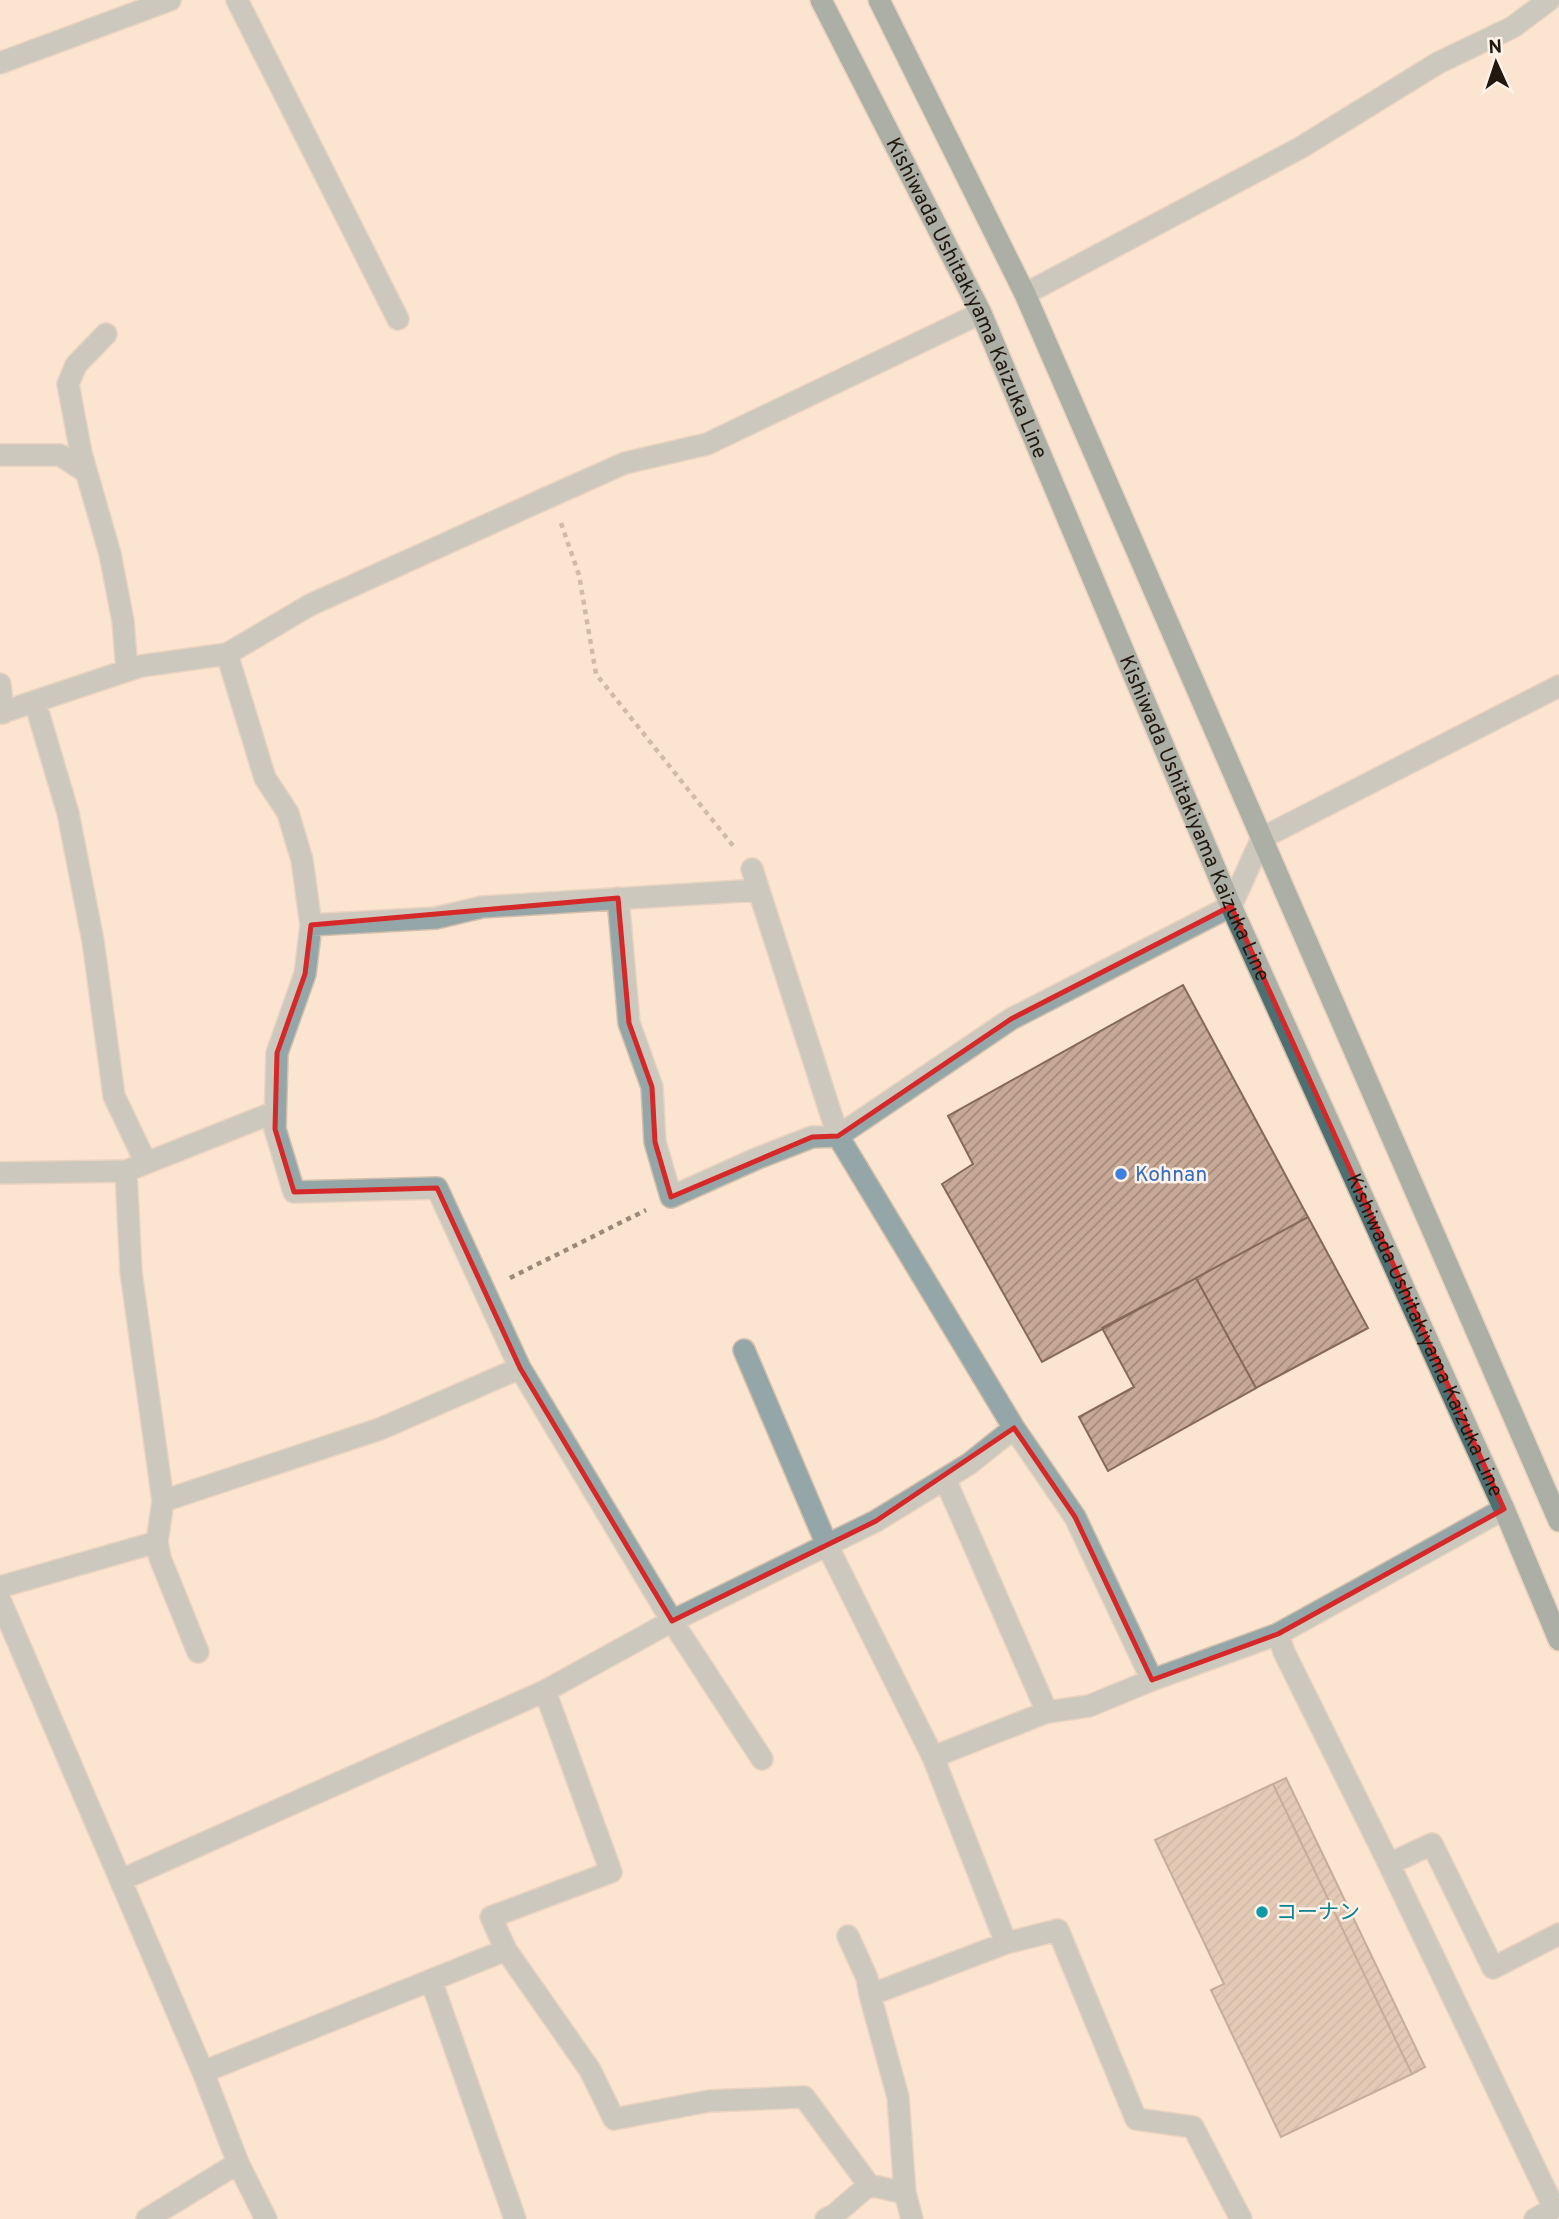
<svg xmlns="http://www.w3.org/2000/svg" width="1559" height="2219" viewBox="0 0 1559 2219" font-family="Overpass,'Noto Sans JP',sans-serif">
  <defs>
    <pattern id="building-hatch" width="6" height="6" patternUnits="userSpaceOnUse" patternTransform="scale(1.75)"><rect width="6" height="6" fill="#c8a996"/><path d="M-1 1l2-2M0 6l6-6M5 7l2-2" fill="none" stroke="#a28979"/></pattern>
  </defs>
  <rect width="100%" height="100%" fill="#fbe4d0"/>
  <!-- building -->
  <path fill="url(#building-hatch)" stroke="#866958" stroke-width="2" d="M1183,985L1308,1217L1042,1362L942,1184L973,1164L948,1116Z
    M1308,1217L1368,1328L1256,1388L1196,1278Z
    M1196,1278L1256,1388L1108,1471L1079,1417L1134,1387L1102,1328Z
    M1286,1778L1425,2067L1412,2074L1273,1784Z
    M1273,1784L1412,2074L1281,2137L1211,1990L1224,1984L1155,1840Z"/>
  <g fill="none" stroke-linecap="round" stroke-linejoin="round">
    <!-- minor casing -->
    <g stroke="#d4bfad" stroke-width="24">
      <path id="minor" d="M237,0L398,319
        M0,63L170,0
        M1025,294L1300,148L1438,63L1513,27L1549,0
        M106,334L76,365L68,384L81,453L110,554L123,621L127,671
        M0,455H60L86,472
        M227,654L265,778L288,813L302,860L311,925L305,974L277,1053L275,1129L294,1192L437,1188L520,1368L672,1621L762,1759
        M0,684L3,713
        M35,702L68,813L93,941L114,1096L146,1163
        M0,713L141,666L227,654L310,605L551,496L625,463L707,444L981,313
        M752,869L838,1136L1014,1428L1075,1517L1152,1680L1278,1634L1504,1509
        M618,898L629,1023L652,1087L655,1142L671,1197L758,1158L812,1137L838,1136L1011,1019L1231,906L1262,838L1559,686
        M311,925L436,918L482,907L759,890
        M126,1171L131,1272L163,1501
        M0,1173L126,1171L275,1112
        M744,1350L827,1545L933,1757L1047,1712L1089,1706L1152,1680
        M945,1479L1047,1712
        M0,1587L157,1542
        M0,1600L203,2072L238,2163L266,2219
        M1278,1634L1284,1652L1389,1864L1554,2208
        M198,1652L160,1558L157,1542L163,1501L380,1429L520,1368
        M933,1757L1006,1943
        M1389,1864L1432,1844L1493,1968L1559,1934
        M121,1880L545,1691L672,1621L876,1521L969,1464L1014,1428
        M848,1936L867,1978L870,1995L898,2097L905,2193
        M506,1950L491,1917L611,1872L545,1691
        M431,1980L515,2219
        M870,1995L1006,1943L1058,1930L1136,2119L1193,2127L1241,2219
        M203,2072L506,1950L590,2070L614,2119L709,2101L804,2097L869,2185L905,2193L912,2219
        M147,2219L238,2163
        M826,2219L834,2215L869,2185
        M1535,2219L1559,2205"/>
    </g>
    <!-- major casing -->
    <g stroke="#d4bfad" stroke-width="24">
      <g id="major">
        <path id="s1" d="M821,0L981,313L1231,906L1504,1509L1559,1640"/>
        <path d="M879,0L1025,294L1559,1521"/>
      </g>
    </g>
    <!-- path -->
    <path stroke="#9b897a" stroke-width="4.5" stroke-dasharray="5 5" stroke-linecap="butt" d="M561,523L579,575L596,674L734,847
      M510,1278L646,1210"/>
    <!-- minor -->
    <use href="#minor" stroke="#94a6a7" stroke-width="21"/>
    <!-- major -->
    <use href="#major" stroke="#4d6f71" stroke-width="21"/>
  </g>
  <!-- marked area -->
  <path d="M0 0H1559V2219H0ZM618,898L629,1023L652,1087L655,1142L671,1197L812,1137L838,1136L1011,1019L1231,906L1504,1509L1278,1634L1152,1680L1075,1517L1014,1428L876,1521L672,1621L520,1368L437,1188L294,1192L275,1129L277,1053L305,974L311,925Z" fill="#fbe4d0" fill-opacity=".55" fill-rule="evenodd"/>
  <path fill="none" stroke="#d62828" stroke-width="5" stroke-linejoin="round" d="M618,898L629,1023L652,1087L655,1142L671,1197L812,1137L838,1136L1011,1019L1231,906L1504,1509L1278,1634L1152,1680L1075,1517L1014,1428L876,1521L672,1621L520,1368L437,1188L294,1192L275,1129L277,1053L305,974L311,925Z"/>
  <!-- markers -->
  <circle fill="#3f7fe0" stroke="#fff3e9" stroke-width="2.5" cx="1121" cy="1174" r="7"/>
  <circle fill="#0f9aa8" stroke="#fff3e9" stroke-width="2.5" cx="1262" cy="1912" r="7"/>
  <g text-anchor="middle" stroke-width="5" stroke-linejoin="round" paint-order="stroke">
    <!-- street labels -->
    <g font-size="21" fill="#22180f" stroke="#fff3e9">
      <text dy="7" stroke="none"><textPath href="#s1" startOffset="332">Kishiwada Ushitakiyama Kaizuka Line</textPath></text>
      <text dy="7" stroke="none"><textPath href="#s1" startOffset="900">Kishiwada Ushitakiyama Kaizuka Line</textPath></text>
      <text dy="7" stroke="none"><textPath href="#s1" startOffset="1466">Kishiwada Ushitakiyama Kaizuka Line</textPath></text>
    </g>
    <!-- shop labels -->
    <g font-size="21" fill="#366cbe" stroke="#fff3e9" text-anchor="start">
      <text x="1135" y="1181">Kohnan</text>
    </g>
    <!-- culture labels -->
    <g font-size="21" fill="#0d838f" stroke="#fff3e9" text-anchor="start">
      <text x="1276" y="1919">コーナン</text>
    </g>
  </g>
  <!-- north arrow -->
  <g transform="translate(1496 63) rotate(357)" stroke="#fff3e9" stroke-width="5" paint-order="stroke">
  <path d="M0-5L12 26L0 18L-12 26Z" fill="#22180f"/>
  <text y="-10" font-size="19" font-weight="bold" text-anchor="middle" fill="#22180f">N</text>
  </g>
</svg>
